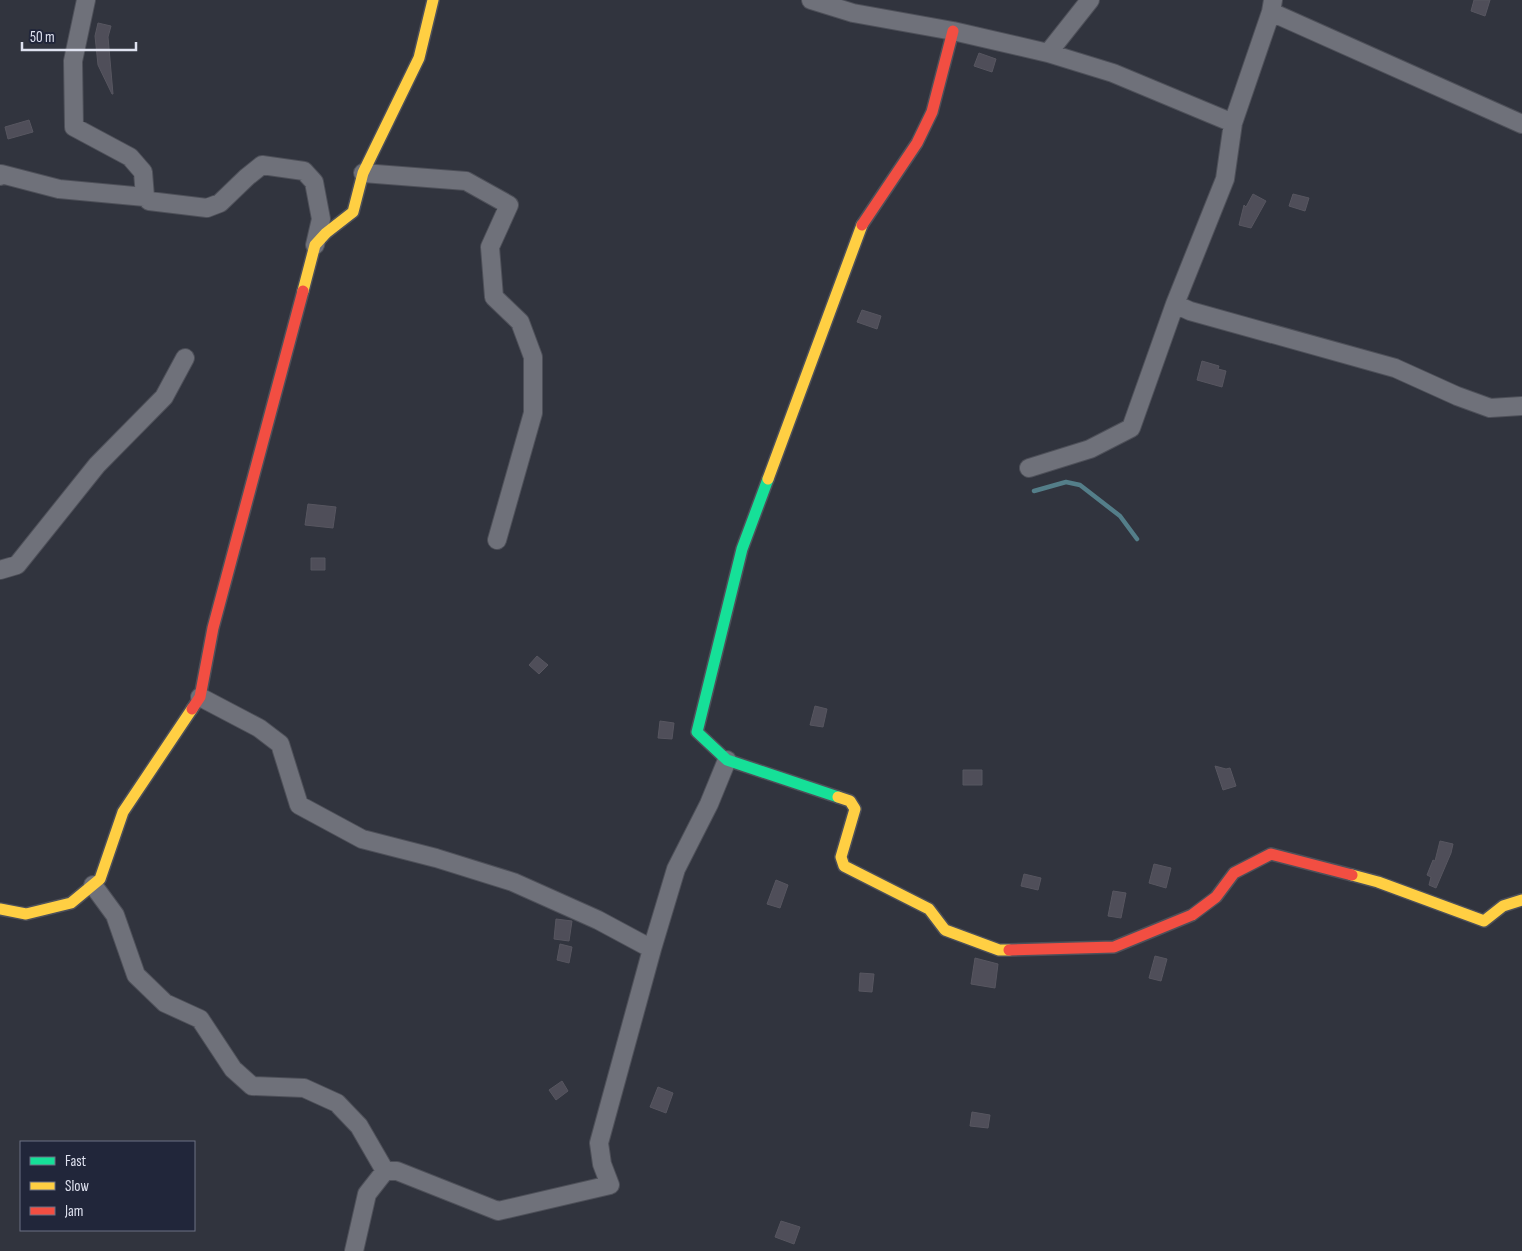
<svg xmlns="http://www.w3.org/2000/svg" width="1522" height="1251" viewBox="0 0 1522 1251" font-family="'Sofia Sans Condensed',sans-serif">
  <rect width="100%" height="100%" fill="#31343e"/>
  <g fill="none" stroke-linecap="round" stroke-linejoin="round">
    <!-- stream -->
    <path stroke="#547e89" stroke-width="4.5" d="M1034,491L1066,482L1080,485L1120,516L1137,539"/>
  </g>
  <!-- building -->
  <path fill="#4f4e59" stroke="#575660" d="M1474,0H1490L1485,16L1471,11Z
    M98,23L111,26L108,37L113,94H112L98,65L95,36Z
    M979,53L996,59L992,72L974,66Z
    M29,120L33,132L8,139L5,127Z
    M1253,194L1266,201L1251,228L1239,225L1244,205L1246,207Z
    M1293,194L1309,198L1305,211L1289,206Z
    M862,310L881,316L877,329L857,322Z
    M1202,361L1219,366L1218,369L1226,371L1222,387L1197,380Z
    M308,504L336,507L333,528L305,525Z
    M311,558H325V570H311Z
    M537,656L548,665L539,674L529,665Z
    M815,706L827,709L823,727L810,725Z
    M660,721L674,723L672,739L658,738Z
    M1215,766L1226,769L1230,768L1236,786L1223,790Z
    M963,770H982V785H963Z
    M1440,841L1453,844L1451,853L1436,888L1429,885L1431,877L1427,875L1433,860L1435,861Z
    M1154,864L1171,868L1166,888L1149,883Z
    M1024,874L1041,878L1038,890L1021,886Z
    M776,880L788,885L780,908L767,904Z
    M1113,891L1126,893L1121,918L1108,916Z
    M556,919L572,921L569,941L554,939Z
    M560,944L572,947L569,963L557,960Z
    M1155,956L1167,959L1161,981L1149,978Z
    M975,958L998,964L995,988L971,984Z
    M860,973L874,974L872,992L859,991Z
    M562,1081L568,1091L556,1100L549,1090Z
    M658,1087L673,1093L666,1113L650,1107Z
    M972,1112L990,1115L988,1128L970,1126Z
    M781,1221L800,1227L794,1244L775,1237Z"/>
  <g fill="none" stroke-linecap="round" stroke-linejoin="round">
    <!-- street casing -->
    <g stroke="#4e5059" stroke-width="20">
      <path id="street" d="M86,0L73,61L74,127L130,157L143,172L145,197L149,201L207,208L220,203L247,177L262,165L304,171L314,182L321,219L315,245
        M811,0L853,13L953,31L1048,53L1113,73L1233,123
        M1271,12L1522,124
        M1048,53L1090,0
        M363,173L466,181L509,205L490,247L494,297L520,322L533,357V413L497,540
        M0,176L1,174L59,189L145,197
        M1175,304L1190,311L1395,368L1457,396L1490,408L1522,406
        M1029,468L1090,449L1131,428L1175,304L1225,179L1233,123L1271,12L1273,0
        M0,570L17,565L97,465L164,397L185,358
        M200,697L259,728L280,744L299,805L362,839L436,858L513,882L598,920L652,949
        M93,885L115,915L136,975L165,1003L200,1019L233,1069L252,1086L304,1088L337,1103L359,1126L385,1171
        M354,1251L367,1194L385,1171H397L498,1211L610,1185L602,1164L599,1143L652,949L676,869L709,804L727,760"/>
    </g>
    <!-- fast casing -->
    <g stroke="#4e5059" stroke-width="14">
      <path id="fast" d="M768,479L742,549L697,732L727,760L838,797"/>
    </g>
    <!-- slow casing -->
    <g stroke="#4e5059" stroke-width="14">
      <path id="slow" d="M303,291L315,245L326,233L353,212L363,173L419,58L433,0
        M768,479L862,225
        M838,797L850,801L855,809L841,857L844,866L929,909L945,930L999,950H1009
        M1352,875L1378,882L1484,921L1503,906L1522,900
        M0,909L26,914L71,903L100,879L123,812L192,709"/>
    </g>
    <!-- jam casing -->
    <g stroke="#4e5059" stroke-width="14">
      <path id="jam" d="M862,225L917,143L932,112L953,31
        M192,709L200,697L213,628L303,291
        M1009,950L1114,947L1192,915L1216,897L1234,873L1271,854L1352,875"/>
    </g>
    <!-- street -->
    <use href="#street" stroke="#6f717a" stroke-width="18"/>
    <!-- fast -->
    <use href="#fast" stroke="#16e098" stroke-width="11"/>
    <!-- slow -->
    <use href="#slow" stroke="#ffcf43" stroke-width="11"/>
    <!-- jam -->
    <use href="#jam" stroke="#f24e42" stroke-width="11"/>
  </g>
  <!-- legend -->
  <rect x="20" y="1141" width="175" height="90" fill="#21263a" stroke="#6d7183"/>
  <rect x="30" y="1157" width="25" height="8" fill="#16e098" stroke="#6d7183"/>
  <text x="65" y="1166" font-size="15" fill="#dfe2f0">Fast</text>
  <rect x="30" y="1182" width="25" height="8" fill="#ffcf43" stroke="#6d7183"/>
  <text x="65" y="1191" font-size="15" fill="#dfe2f0">Slow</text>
  <rect x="30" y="1207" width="25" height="8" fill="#f24e42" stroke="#6d7183"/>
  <text x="65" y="1216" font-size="15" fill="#dfe2f0">Jam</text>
  <!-- scale -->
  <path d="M22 42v8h114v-8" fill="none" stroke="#dfe2f0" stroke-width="2.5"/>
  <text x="30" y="42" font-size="15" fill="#dfe2f0" stroke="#21263a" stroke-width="4" paint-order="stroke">50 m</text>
</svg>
